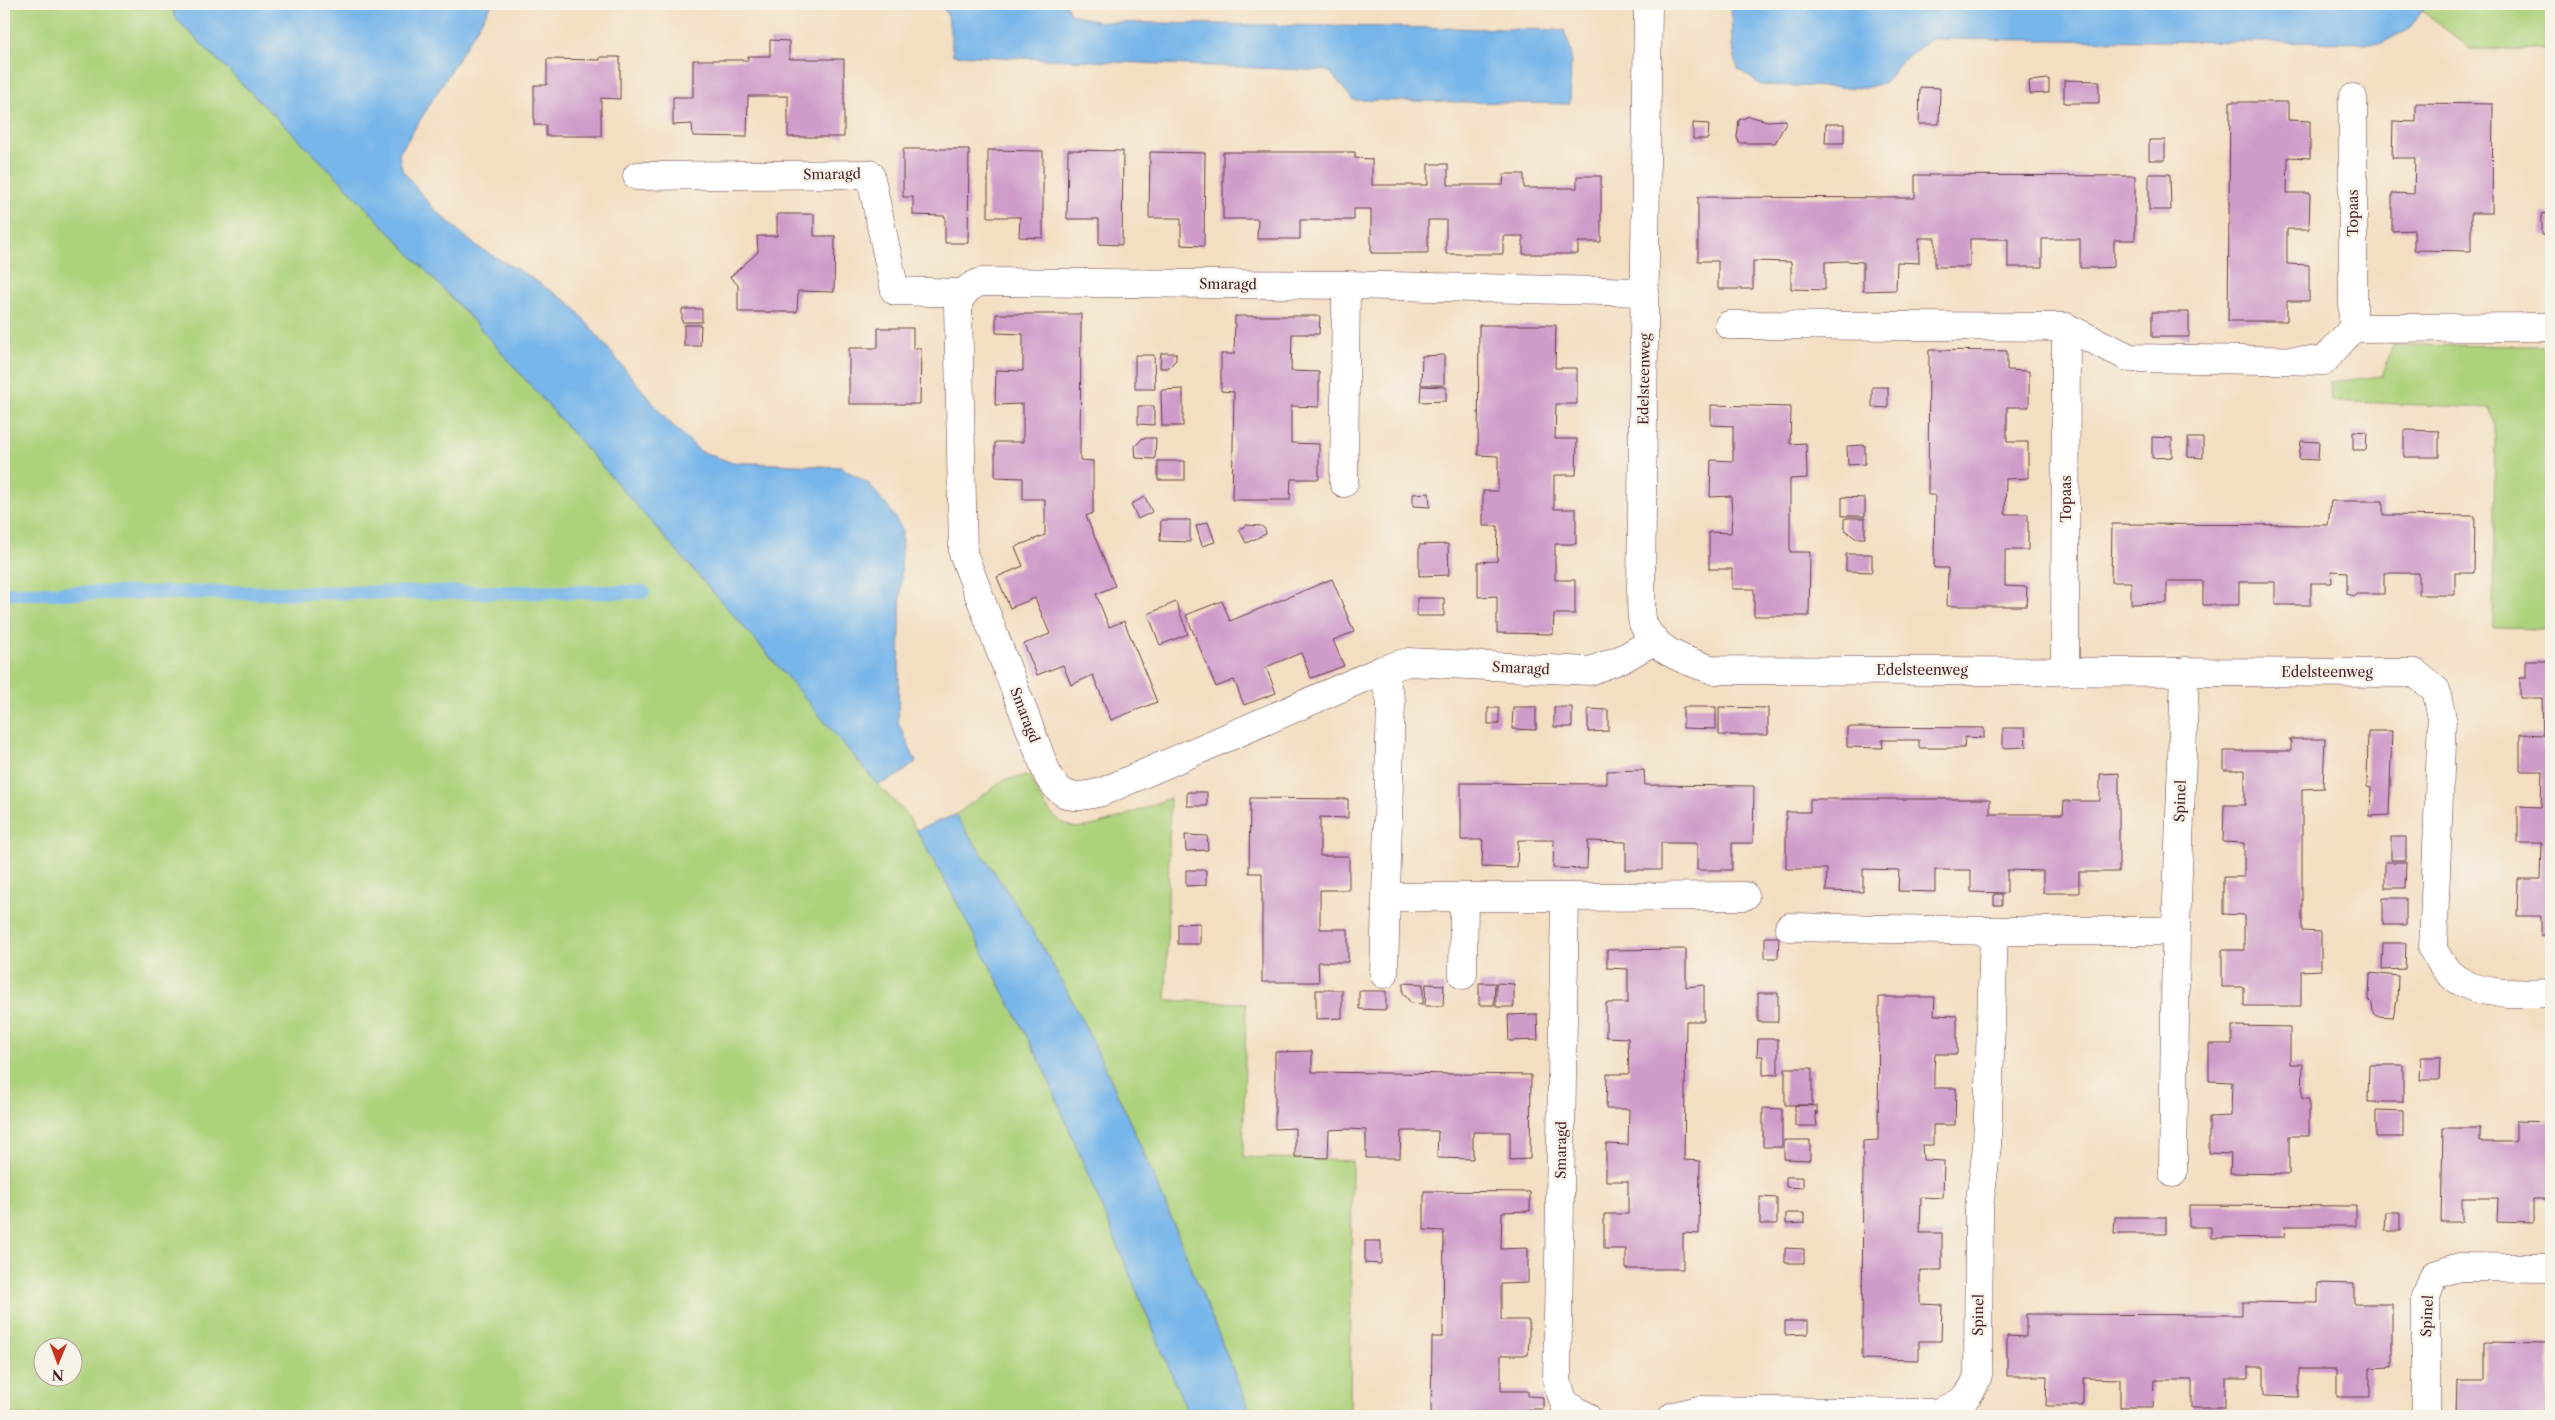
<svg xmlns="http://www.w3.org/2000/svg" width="2555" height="1420" viewBox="0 0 2555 1420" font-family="'Libre Caslon Text',serif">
  <rect width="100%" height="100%" fill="#f7f3e8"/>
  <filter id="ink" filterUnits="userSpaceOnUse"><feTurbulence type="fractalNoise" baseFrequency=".02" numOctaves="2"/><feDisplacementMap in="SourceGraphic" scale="10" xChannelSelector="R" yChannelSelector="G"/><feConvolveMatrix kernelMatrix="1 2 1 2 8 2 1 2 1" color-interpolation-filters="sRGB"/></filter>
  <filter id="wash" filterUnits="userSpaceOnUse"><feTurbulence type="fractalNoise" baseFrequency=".0096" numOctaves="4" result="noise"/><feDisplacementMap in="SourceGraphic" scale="20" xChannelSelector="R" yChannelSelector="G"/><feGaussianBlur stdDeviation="1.12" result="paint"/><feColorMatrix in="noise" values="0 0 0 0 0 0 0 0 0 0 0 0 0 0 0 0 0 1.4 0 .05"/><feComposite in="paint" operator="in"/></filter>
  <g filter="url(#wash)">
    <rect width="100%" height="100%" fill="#f3dec1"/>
    <!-- green -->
    <path fill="#add27b" stroke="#7c7853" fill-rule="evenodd" d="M4,4H174V17L341,181L479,327L764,650L878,785L908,816L947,884L1044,1069L1189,1416H4ZM42,1348H72V1378H42Z
      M2427,4H2551V49H2471L2422,11Z
      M2393,345L2551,346V629L2493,628L2495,423L2489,408L2331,401L2330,382L2382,376Z
      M1030,775C1037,795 1051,822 1073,827C1092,832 1150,805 1170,798L1166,1000L1246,1003L1243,1157L1352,1161L1350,1416H1252C1191,1270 1136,1120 1061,980C1030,922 992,869 955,815L1004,780Z"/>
    <!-- water -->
    <path fill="#77b6ea" stroke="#606a8a" d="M174,4H492L399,154L402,170L433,208L476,246L527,275L572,305L667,420L700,451L730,462L841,467L869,484L891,511L902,530L898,722L916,762L899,775L878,785L764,650L479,327L341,181L174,17Z
      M940,4H1066L1070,13L1099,22L1564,30L1571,51L1570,104L1353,100L1329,71L953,55L948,16Z
      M1731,4H2427L2410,28L2382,43L1931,39L1902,61L1886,82L1865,88L1761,85L1738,69L1732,46Z
      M955,815C992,869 1030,922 1061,980C1136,1120 1191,1270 1252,1416H1189L1044,1069L947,884L916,830Z"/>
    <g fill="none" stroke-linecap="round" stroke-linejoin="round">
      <!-- stream -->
      <path stroke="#77b6ea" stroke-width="14" d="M4,593L643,592"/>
    </g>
    <g id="blocks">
      <!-- building -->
      <path fill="#cf9cca" d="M770,40L789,41V59H844V137H788V96H748L747,137L693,136L692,124L673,125V97H693V60H748V56H770Z
        M600,57H620V99L601,98V136H546V125H534V85H547V59L600,60Z
        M2049,79V93L2030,94L2029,81Z
        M2064,80L2099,81V103H2064Z
        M1920,87L1940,88L1939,124H1919Z
        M2230,102H2288V120L2310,121V158L2288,157L2287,193H2310L2309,229H2287V264L2309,265V301H2287V321H2228Z
        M2416,103L2493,104L2492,213H2471V251L2414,250V230L2392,231V193L2414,194L2415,158H2392L2393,121L2416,122Z
        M1749,116L1767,121L1786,120V123L1775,143H1739L1737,137L1739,120Z
        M1693,123L1709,124L1708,139H1693Z
        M1826,124H1844V143H1825Z
        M2149,140H2165V160H2149Z
        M903,149H969L968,243H945V216L913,215V197H903Z
        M988,150L1043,151V238L1019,237L1020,217H988Z
        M1068,150L1123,151L1122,245L1099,244V219H1067Z
        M1150,152L1205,153L1204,246L1181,245V218H1149Z
        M1223,152H1355V158L1372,159V185H1428V164H1448V185H1503L1504,174H1524V188H1577V176H1601V242H1578V254H1523V236H1503V254H1446V220H1428V253H1371V209H1354V220H1300V239H1257L1258,219H1223Z
        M2149,174H2170L2171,210H2149Z
        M1915,175L2135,176V240H2114V267L2098,268H2080V239H2042V267H2008V239H1970V267H1935V238H1919V263L1897,262L1896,290L1863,291V262L1845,261L1825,262V290L1791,289V262L1753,261V289H1718V261H1698V197L1915,198Z
        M2550,213L2551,235H2542V214Z
        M777,214H814V236H835L834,292L798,291L797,312H738V285L730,277L758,252L757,236H777Z
        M682,309H702V322H682Z
        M2152,312H2189V337H2152Z
        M996,314H1081L1080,460L1093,461V513L1086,516L1115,586L1096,594L1109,627L1124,621L1157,702L1111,720L1093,675L1071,685L1063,665L1037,675L1024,644L1050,634L1035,598L1010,608L997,577L1023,566L1015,547L1045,535V499H1023V478L995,477V442H1023V404L995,405L996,370L1023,371V334L996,333Z
        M1235,316H1320L1319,334H1292L1291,371L1319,372V407L1291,406V443L1319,444V479H1291L1290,500H1232L1234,392L1221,391V354H1234Z
        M684,325H701L700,346H684Z
        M1479,325H1556L1555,368H1577V404H1556L1555,439H1577L1576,475H1554V509H1576V544H1555V580H1575V614H1554L1553,634L1497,633V596L1478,597V562L1497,561L1498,526H1483V491H1498V456L1478,455Z
        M878,328H913V348H921L920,404H849V348H878Z
        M1929,350L2007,351V370L2029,371V407H2007V442H2028V478L2006,479L2005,514H2028V550H2005V586L2027,587L2026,606H1947L1948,568H1934L1935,495H1928Z
        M1161,353H1176V360L1168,368H1160Z
        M1135,355H1154L1155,389H1135Z
        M1444,355V385H1421L1422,356Z
        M1421,386L1446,387V401L1420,402Z
        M1872,387H1888V408L1872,407Z
        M1183,389V426H1162L1161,390Z
        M1711,405L1791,407L1790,444L1806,443L1807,478L1790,479V552H1810L1809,616H1754V589H1732V569H1709V532L1731,533L1732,515L1731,496L1710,497L1711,460L1733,461V426L1711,425Z
        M1138,406H1154V425L1138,424Z
        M2404,430L2439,431V457H2404Z
        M2353,431L2367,432L2366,450H2353Z
        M2152,437L2172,438V457L2152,458Z
        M1143,438H1156L1155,459L1136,458L1135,446Z
        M2188,438H2203V458L2188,457Z
        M2301,441L2319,442L2318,460L2299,459Z
        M1865,445V464L1848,465L1847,446Z
        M1158,461H1185V480H1158Z
        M1429,493L1430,507L1413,506V494Z
        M1145,497L1152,512L1138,519L1131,504Z
        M1842,497L1865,498V516H1842Z
        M2331,501H2383V515L2475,516L2474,573H2455V595H2419V573H2384V594H2357L2354,596L2347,594V572L2331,571L2332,583H2311V605H2275V582H2239V605H2203V581H2167V603L2131,604V582H2111L2112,524L2328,525Z
        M1847,518H1865V538H1855L1844,529V519Z
        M1161,520H1190V542L1160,541Z
        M1208,522L1215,542L1202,546L1196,526Z
        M1247,525L1261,526L1265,529L1266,534L1246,543L1239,529Z
        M1448,544L1449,575L1419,576V545Z
        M1846,554H1872V572L1846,571Z
        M1332,579L1354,632L1333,640L1344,666L1311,678L1301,653L1266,667L1276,693L1244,705L1234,680L1216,687L1186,615L1222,601L1230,621Z
        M1417,598H1444V616H1417Z
        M1176,602L1188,634L1160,645L1148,614Z
        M2526,661H2551V935H2541V916H2517L2518,879H2541L2542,843H2518V806L2541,807L2542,771H2520V734L2543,735L2542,698H2520V678H2526Z
        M1513,707H1536V730L1512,729Z
        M1554,707H1572V727H1554Z
        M1683,707H1716V729L1683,728Z
        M1719,707L1768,708V735H1719Z
        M1488,708H1499V724H1488Z
        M1588,709L1608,710V731L1588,732Z
        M1847,727L1984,728V738L1965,737L1964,748H1919V740H1882L1883,748L1847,747Z
        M2003,728H2025L2026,747L2003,748Z
        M2368,731H2392L2389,815L2370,816L2371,788L2367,787Z
        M2289,739H2325L2323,786L2325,788L2302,789V931L2321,932V970L2301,971V1006H2244V987H2222V950H2244V915L2223,914V877H2244V843L2223,842L2224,805H2245V770H2224V751H2291V741Z
        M1644,770L1645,785L1754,786L1753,843H1732V870H1697V843H1661V870H1626V842L1588,841L1587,869L1553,868L1554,840H1518L1517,868L1482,867L1483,840H1461V783L1607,784V771Z
        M2119,773V872H2079V893H2043V871L2007,870V893L1971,892V870H1935V892L1898,891L1899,870L1863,869V892L1826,891L1827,869H1786V812H1810V799H1990V814H2063L2064,801H2100V774Z
        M1187,792H1207V806H1187Z
        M1250,798L1348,799V818L1320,817V856H1349V890H1320V929H1348V962H1318L1319,982H1262V873H1249Z
        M1185,835L1207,836L1208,850L1186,851Z
        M2391,837H2406V860H2391Z
        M2385,862H2406L2405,888H2385Z
        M1186,870H1206V885L1186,886Z
        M1994,894H2002V905H1994Z
        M2383,898H2406V925H2383Z
        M1200,923V944H1178V924Z
        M1765,937H1779L1778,958H1765Z
        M2383,943H2406L2405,969L2382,970Z
        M1686,949V987L1704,985V1021H1686L1684,1160L1700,1161L1699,1234L1683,1233V1269H1626V1249H1604V1214H1628V1181H1606V1144L1628,1145L1629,1109H1606L1607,1074H1629L1628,1038L1606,1037V1003H1628V969L1607,968V950Z
        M2370,973L2398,976L2397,1001L2393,1017L2376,1016L2373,1013L2372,1003L2369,1000Z
        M1403,983L1423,984V1004L1411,1003L1403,993Z
        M1479,983H1495L1494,1005H1479Z
        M1496,983L1514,984V1007H1496Z
        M1426,984L1444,985L1443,1006H1425Z
        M1316,990H1342V1018L1316,1019Z
        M1359,991H1386V1010L1359,1009Z
        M1758,993H1778V1022H1758Z
        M1879,997H1935L1934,1015L1957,1016V1054H1935L1934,1070V1088H1956L1955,1125H1933V1145H1922L1923,1160L1944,1161L1943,1198L1921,1197L1920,1233H1942V1270H1920V1304L1942,1305L1941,1341H1919V1360L1862,1359L1863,1141L1878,1140Z
        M1537,1014L1538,1040L1509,1041L1508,1015Z
        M2232,1026L2290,1027V1064H2303L2302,1099H2309V1136H2289V1174L2230,1173L2231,1154L2209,1153V1117L2231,1116L2232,1082L2209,1081V1044H2232Z
        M1758,1039H1778V1074L1763,1075V1056H1757Z
        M1312,1051V1072L1531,1075L1530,1159L1510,1160V1132H1473V1159L1437,1158L1438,1131H1401L1400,1158H1366V1130L1348,1129L1329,1130L1328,1158L1295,1157V1128L1275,1129V1052Z
        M2421,1057H2440L2439,1080H2420Z
        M2369,1065H2403V1102H2368Z
        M1785,1068H1812V1105H1795L1817,1106V1115L1815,1111L1817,1126H1795V1105H1785Z
        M1763,1108L1782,1109V1147H1763Z
        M2376,1110L2403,1111V1137H2376Z
        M2516,1121L2551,1122V1199H2533V1223L2497,1222L2498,1198H2462V1222H2441L2443,1128H2480V1142H2516Z
        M1784,1140H1810V1160L1784,1159Z
        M1786,1177H1803V1188L1786,1187Z
        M1424,1191L1530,1192V1211L1502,1212L1501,1249L1528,1248V1283L1501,1284V1320H1529V1338L1528,1355H1501V1391H1528V1396L1543,1397V1409H1528V1416H1431L1432,1337H1443L1444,1231L1424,1230Z
        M1760,1197L1777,1198V1224H1760Z
        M2189,1205L2356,1206V1226H2285L2284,1237L2211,1238V1227H2189Z
        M2386,1212H2400V1231H2385Z
        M1786,1213H1804V1223L1786,1224Z
        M2115,1217H2166V1234H2114Z
        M1365,1241H1381V1264L1365,1263Z
        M1785,1248L1804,1249V1263H1785Z
        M2318,1283L2354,1284V1304H2392V1367L2370,1368V1397H2337V1369H2299V1397L2264,1396V1367H2248V1378H2225V1408H2192V1380H2154L2153,1407H2120V1379L2083,1378V1406H2046L2047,1376H2007V1336L2026,1337V1314L2242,1315V1302L2318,1303Z
        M1785,1321H1808V1334L1785,1335Z
        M2485,1342L2549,1343L2548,1416L2456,1415L2457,1381H2485Z"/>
    </g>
  </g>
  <g filter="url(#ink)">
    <use href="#blocks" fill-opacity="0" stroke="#633c42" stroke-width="1"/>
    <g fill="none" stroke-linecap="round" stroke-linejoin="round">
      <!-- minor casing -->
      <g stroke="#633c42" stroke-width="29">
        <path id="minor" d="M1648,4L1641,591C1642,601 1640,614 1643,623C1654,652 1687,661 1713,670L2415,673L2436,690L2442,718L2433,950C2438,957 2443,967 2449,973C2474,997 2519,994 2551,993
          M2353,98V328
          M637,176L870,174L895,291L962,293
          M1645,292L1346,285L981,282C969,286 963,292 958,304L963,553L1048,776C1064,801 1075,798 1102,792L1382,670L1408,662L1590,671L1624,658L1655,640
          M1729,325L2066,327
          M1344,483L1346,285
          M1382,670L1391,701L1386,897H1565L1557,1381L1564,1403L1586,1416
          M2065,671L2066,327L2130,358L2324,361L2353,328L2551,327
          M1565,897L1745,896
          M1789,927L1994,931
          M1384,974L1386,897
          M1463,975L1464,897
          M2173,1173L2176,931L2185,671
          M1673,1416L1698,1410L1936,1413C1959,1405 1971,1398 1978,1375L1979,1208L1987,1146L1994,931H2176
          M2426,1416V1297L2434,1275L2459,1267L2551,1268"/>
      </g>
      <!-- minor -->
      <use href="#minor" stroke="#fff" stroke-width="28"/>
    </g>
  </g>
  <g text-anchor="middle" stroke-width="5" stroke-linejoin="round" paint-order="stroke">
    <!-- street labels -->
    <g font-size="14" fill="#4a1f2b" stroke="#f7f3e8">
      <text transform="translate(832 174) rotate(-1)" y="5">Smaragd</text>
      <text transform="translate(2353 213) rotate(-90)" y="5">Topaas</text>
      <text transform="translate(1228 284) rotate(1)" y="5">Smaragd</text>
      <text transform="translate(1644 379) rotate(-89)" y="5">Edelsteenweg</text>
      <text transform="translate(2066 499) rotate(-90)" y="5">Topaas</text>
      <text transform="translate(1521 668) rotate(3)" y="5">Smaragd</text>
      <text x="1922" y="675">Edelsteenweg</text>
      <text x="2327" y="677">Edelsteenweg</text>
      <text transform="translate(1025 715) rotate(69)" y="5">Smaragd</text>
      <text transform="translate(2180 801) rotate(-88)" y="5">Spinel</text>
      <text transform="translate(1561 1150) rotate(-89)" y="5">Smaragd</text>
      <text transform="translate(1978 1315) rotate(-89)" y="5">Spinel</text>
      <text transform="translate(2427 1316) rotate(-87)" y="5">Spinel</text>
    </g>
  </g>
  <!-- margin -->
  <rect width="2555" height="1420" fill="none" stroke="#f7f3e8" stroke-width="20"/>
  <!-- north arrow -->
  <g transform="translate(58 1362) rotate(181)"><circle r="24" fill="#f7f3e8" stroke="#b29e9c"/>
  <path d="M0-4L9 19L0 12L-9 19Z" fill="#c8321e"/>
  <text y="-8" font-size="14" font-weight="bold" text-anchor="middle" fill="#4a1f2b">N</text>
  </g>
</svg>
